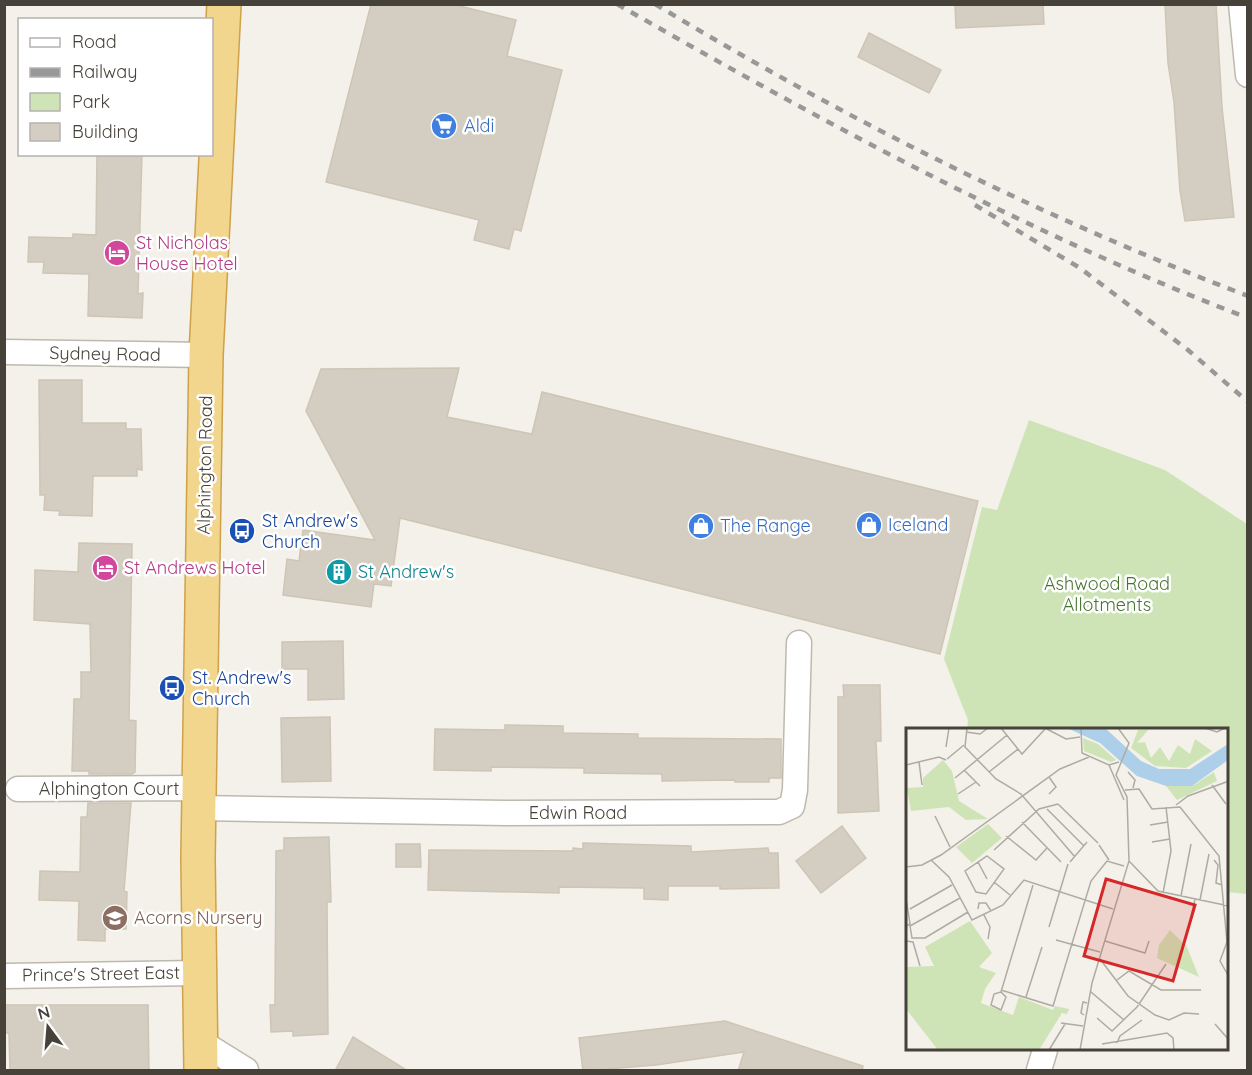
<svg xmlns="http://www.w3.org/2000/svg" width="1252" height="1075" viewBox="0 0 1252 1075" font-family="Quicksand,sans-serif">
  <rect width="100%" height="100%" fill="#f3f1ea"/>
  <!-- green -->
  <path fill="#cee4b7" d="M1029,420L1165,470L1247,524V894L1227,892L1226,730H967L968,720L944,659L982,507L997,510Z"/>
  <!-- building -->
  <path fill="#d4cdc1" stroke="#cec5b5" stroke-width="1.5" d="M371,4H452L516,20L507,56L562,70L521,231L514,229L509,249L474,240L479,220L326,182Z
    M955,4H1043L1044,24L956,28Z
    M1165,4H1216L1222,107L1234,217L1185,221L1180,191L1174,102L1168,63Z
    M869,33L941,70L929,93L858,57Z
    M97,154H142L138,294L143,293L142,318L88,316L89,274L43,273L44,262H28L29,237L73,238V234L96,235Z
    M459,368L447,417L532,434L542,392L978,501L940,654L400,518L391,586L374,584L371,607L283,595L287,559L299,561L303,530L375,540L306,411L321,369Z
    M39,380H82V423H126V429H141L142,470L137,469V476H93L92,516L59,515L60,511L44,510L45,495H40Z
    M79,543L132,544L129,720L136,721L135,772L132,774H89V771H72L74,699H81V672H91L90,624L34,620L35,570L78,572Z
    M343,641L344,699L308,700V669H282V642Z
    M843,685H880L881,741H876L879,811L838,813V697H844Z
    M330,717L331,781L282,782L281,718Z
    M505,725L563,726V733L638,734V738L781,739V778H769V782H735L734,780L662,781V774L584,773V768L491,767V771L434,770L435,729L505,730Z
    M88,803H131L124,891L127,892L126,929H105V941L78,940L79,901L39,900L40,871L80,872L81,817H87Z
    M842,826L866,858L821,893L796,861Z
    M329,837L331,902H327L328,1034L293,1036V1031L271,1032L270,1005H275L276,851L284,850V838Z
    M583,843L691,846V852L768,848L769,853H778L779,888L720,889V886H668V900L644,899V888L559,887V893L428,890L429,850L573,851V848L583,849Z
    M396,844H420L421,867H396Z
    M4,1005H148L149,1071H10L9,1033H4Z
    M725,1021L863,1066L862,1071H738L744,1052L656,1065L583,1071L579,1038Z
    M353,1037L408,1071H335Z"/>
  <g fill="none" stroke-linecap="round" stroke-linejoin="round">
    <!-- minor casing -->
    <g stroke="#beb9ae" stroke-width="27">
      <path id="minor" d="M1241,4L1248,75
        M4,352L206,355
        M18,789L200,788
        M199,808L506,813L779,812L792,806L795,790L799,643
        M4,976L198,973
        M201,1042L246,1070
        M1039,1070L1045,1050"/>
    </g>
    <!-- trunk casing -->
    <g stroke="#cfa249" stroke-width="36">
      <path id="trunk" d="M201,1070L198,859L206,355L224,4"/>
    </g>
    <!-- minor -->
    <use href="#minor" stroke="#fff" stroke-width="24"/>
    <!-- trunk -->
    <use href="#trunk" stroke="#f2d68e" stroke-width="33"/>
    <!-- rail -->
    <path stroke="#989898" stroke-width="4.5" stroke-dasharray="8 8" stroke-linecap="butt" d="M617,4C821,121 1028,234 1248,318
      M655,4C845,119 1041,217 1248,296
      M975,205L1080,268L1188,350L1248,402"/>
  </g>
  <!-- icons -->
  <defs>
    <g id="supermarket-disc" transform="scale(1.35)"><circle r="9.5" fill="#3f7fe0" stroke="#fff"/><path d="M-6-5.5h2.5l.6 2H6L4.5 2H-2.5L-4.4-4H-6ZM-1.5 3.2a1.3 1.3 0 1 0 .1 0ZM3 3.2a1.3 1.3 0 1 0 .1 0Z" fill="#fff"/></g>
    <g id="hotel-disc" transform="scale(1.35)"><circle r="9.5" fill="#d1479c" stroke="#fff"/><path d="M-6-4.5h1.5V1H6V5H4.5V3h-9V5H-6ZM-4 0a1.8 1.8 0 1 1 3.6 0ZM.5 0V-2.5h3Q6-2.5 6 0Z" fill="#fff"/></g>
    <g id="shop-disc" transform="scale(1.35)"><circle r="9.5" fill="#3f7fe0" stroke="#fff"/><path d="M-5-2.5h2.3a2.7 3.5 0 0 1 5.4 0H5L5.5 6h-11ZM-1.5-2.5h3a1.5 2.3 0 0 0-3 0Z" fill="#fff"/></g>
    <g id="bus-disc" transform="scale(1.35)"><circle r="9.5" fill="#1a4fb4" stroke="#fff"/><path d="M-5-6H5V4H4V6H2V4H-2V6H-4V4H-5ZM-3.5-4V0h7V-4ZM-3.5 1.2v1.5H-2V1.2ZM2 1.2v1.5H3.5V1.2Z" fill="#fff"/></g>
    <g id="building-disc" transform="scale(1.35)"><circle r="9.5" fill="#0f9aa8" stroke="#fff"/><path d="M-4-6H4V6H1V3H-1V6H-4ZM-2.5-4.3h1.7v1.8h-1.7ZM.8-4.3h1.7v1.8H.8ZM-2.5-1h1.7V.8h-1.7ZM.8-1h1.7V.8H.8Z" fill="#fff"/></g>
    <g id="school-disc" transform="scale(1.35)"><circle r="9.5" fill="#8d6e63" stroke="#fff"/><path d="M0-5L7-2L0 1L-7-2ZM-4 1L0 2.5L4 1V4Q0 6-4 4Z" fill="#fff"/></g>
  </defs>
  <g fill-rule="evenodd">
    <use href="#supermarket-disc" x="444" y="126"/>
    <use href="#hotel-disc" x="117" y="253"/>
    <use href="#shop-disc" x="869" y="525"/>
    <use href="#shop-disc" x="701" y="526"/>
    <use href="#bus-disc" x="242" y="531"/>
    <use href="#hotel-disc" x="105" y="568"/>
    <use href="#building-disc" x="339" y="572"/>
    <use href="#bus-disc" x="172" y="688"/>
    <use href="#school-disc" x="115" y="918"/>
  </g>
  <g text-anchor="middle" stroke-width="5" stroke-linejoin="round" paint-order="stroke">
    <!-- shop labels -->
    <g font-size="18" fill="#366cbe" stroke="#fff" text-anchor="start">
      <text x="464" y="132">Aldi</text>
      <text x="888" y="531">Iceland</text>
      <text x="720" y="532">The Range</text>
    </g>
    <!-- hotel labels -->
    <g font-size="18" fill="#b23c85" stroke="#fff" text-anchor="start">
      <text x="136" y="249">St Nicholas<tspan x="136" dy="21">House Hotel</tspan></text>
      <text x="124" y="574">St Andrews Hotel</text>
    </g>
    <!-- street labels -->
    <g font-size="18" fill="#474239" stroke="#fff">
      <text transform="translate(105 354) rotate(1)" y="6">Sydney Road</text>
      <text transform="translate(205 465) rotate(-89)" y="6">Alphington Road</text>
      <text x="109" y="795">Alphington Court</text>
      <text x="578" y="819">Edwin Road</text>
      <text transform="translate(101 974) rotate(-1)" y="6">Prince's Street East</text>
    </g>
    <!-- transit labels -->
    <g font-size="18" fill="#164399" stroke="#fff" text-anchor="start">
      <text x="262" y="527">St Andrew's<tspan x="262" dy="21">Church</tspan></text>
      <text x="192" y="684">St. Andrew's<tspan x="192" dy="21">Church</tspan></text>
    </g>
    <!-- culture labels -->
    <g font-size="18" fill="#0d838f" stroke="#fff" text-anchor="start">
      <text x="358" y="578">St Andrew's</text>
    </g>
    <!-- park labels -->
    <g font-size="18" fill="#487431" stroke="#fff">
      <text x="1107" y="590">Ashwood Road<tspan x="1107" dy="21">Allotments</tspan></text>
    </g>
    <!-- education labels -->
    <g font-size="18" fill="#785e54" stroke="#fff" text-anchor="start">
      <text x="134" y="924">Acorns Nursery</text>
    </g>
  </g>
  <!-- overview -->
  <g transform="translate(906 728)">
    <rect width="322" height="322" fill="#f3f1ea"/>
    <path d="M232,2H242L231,15L239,14L245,30L254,19L263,33L272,17L284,26L289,11L306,23L280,40L249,38L225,20ZM177,10L192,16L210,32L205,34L178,23ZM37,32L46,43L53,73L82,91L60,92L43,79L5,83L1,60L17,59V50ZM308,44L311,53L271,72L260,58L288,57ZM82,96L96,110L66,135L50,119ZM64,193L86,225L73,239L90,245L79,261L75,275L107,287L113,269L147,282L149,278L163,281L161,286L156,285L133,322H32L0,281V239L28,238L19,219ZM264,202L281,219L293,249L251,230L253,217Z" fill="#cee4b7"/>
    <path d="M161,0H199L235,33L253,41H284L322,16V32L286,58H260L231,48L194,15Z" fill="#adcfea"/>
    <path fill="none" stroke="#aeaba3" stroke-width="1.5" d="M61,0L59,19L90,51L115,66L169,129M95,0L116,26L139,1M139,0L160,11L174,9M175,0L176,25L203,37L213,34M299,0L311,4L319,0M60,4L74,6L82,0M40,19L43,0M41,31L58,17M13,34L16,57M0,37L33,29L40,32M203,37L218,72M58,42L74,58M83,44L112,21M222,44L229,52L227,60M49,50L101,7M306,57L320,76M219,62L233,61L246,81L274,79L313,128L321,214L314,233L323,249M52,66L70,54M143,66L150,59L143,49M152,76L192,115M270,77L282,68L323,53M141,81L178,118M29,88L44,119M116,94L155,134M244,97L262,94M100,108L130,132L141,120M246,114L264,111M193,117L203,132M88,122L133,81L152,76M81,128L98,141L80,166L70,164L59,143ZM25,132L43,149L66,192L97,177L118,152L207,181M308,132L312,137L310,155L316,157M223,133L252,163L323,178M72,134L81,151M164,134L181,114M0,139L16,137L35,127L154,41L183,29M88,154L104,167M257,165L265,123L260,79M275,168L285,116M0,170L4,196L0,198M54,170L4,198L6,210H19L62,184M294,172L303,126M4,181L46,157M72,181L73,175H80L85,183M78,187L84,199L82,211M284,195L289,171M143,199L162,136M150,212L194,224M0,213L7,214L14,238M199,213L239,225L243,213M194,231L222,268L249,287L263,292L278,285L293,286M211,252L223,243L255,262H295M95,262L147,278L185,153L201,133L218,138M95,264L100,269L95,282L85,277L88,266L95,264L127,157M185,264L218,292M120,269L136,219M178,287L175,285L177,274L181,275M191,290L206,303L231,279L260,236M155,295L177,298M309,296L323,312M211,315L214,308L236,292M196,316L261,305L267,310L268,322M143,322L159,296M174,322L186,255L223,133L221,69L210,47L223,15L212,0"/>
    <path fill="#d62828" fill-opacity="0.15" stroke="#d62828" stroke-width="3" d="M200,151L289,177L267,253L178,228Z"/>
    <rect width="322" height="322" fill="none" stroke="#474239" stroke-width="3"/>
  </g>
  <!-- border -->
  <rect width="1252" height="1075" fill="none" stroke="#474239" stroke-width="12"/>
  <!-- legend -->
  <rect x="18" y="18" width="195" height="138" fill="#ffffff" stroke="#b5b3b0" stroke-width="1.5"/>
  <rect x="30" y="38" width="30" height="9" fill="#ffffff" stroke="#b5b3b0" stroke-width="1.5"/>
  <text x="72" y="48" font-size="18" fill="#474239">Road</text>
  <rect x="30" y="68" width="30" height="9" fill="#989898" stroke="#b5b3b0" stroke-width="1.5"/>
  <text x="72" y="78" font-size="18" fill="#474239">Railway</text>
  <rect x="30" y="93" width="30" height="18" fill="#cee4b7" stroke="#b5b3b0" stroke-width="1.5"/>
  <text x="72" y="108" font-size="18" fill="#474239">Park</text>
  <rect x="30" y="123" width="30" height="18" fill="#d4cdc1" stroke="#b5b3b0" stroke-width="1.5"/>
  <text x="72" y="138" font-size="18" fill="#474239">Building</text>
  <!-- north arrow -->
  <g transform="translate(48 1027) rotate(344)" stroke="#ffffff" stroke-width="4.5" paint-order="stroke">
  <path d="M0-4.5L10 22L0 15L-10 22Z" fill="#474239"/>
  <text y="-9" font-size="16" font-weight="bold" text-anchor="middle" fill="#474239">N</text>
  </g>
</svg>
